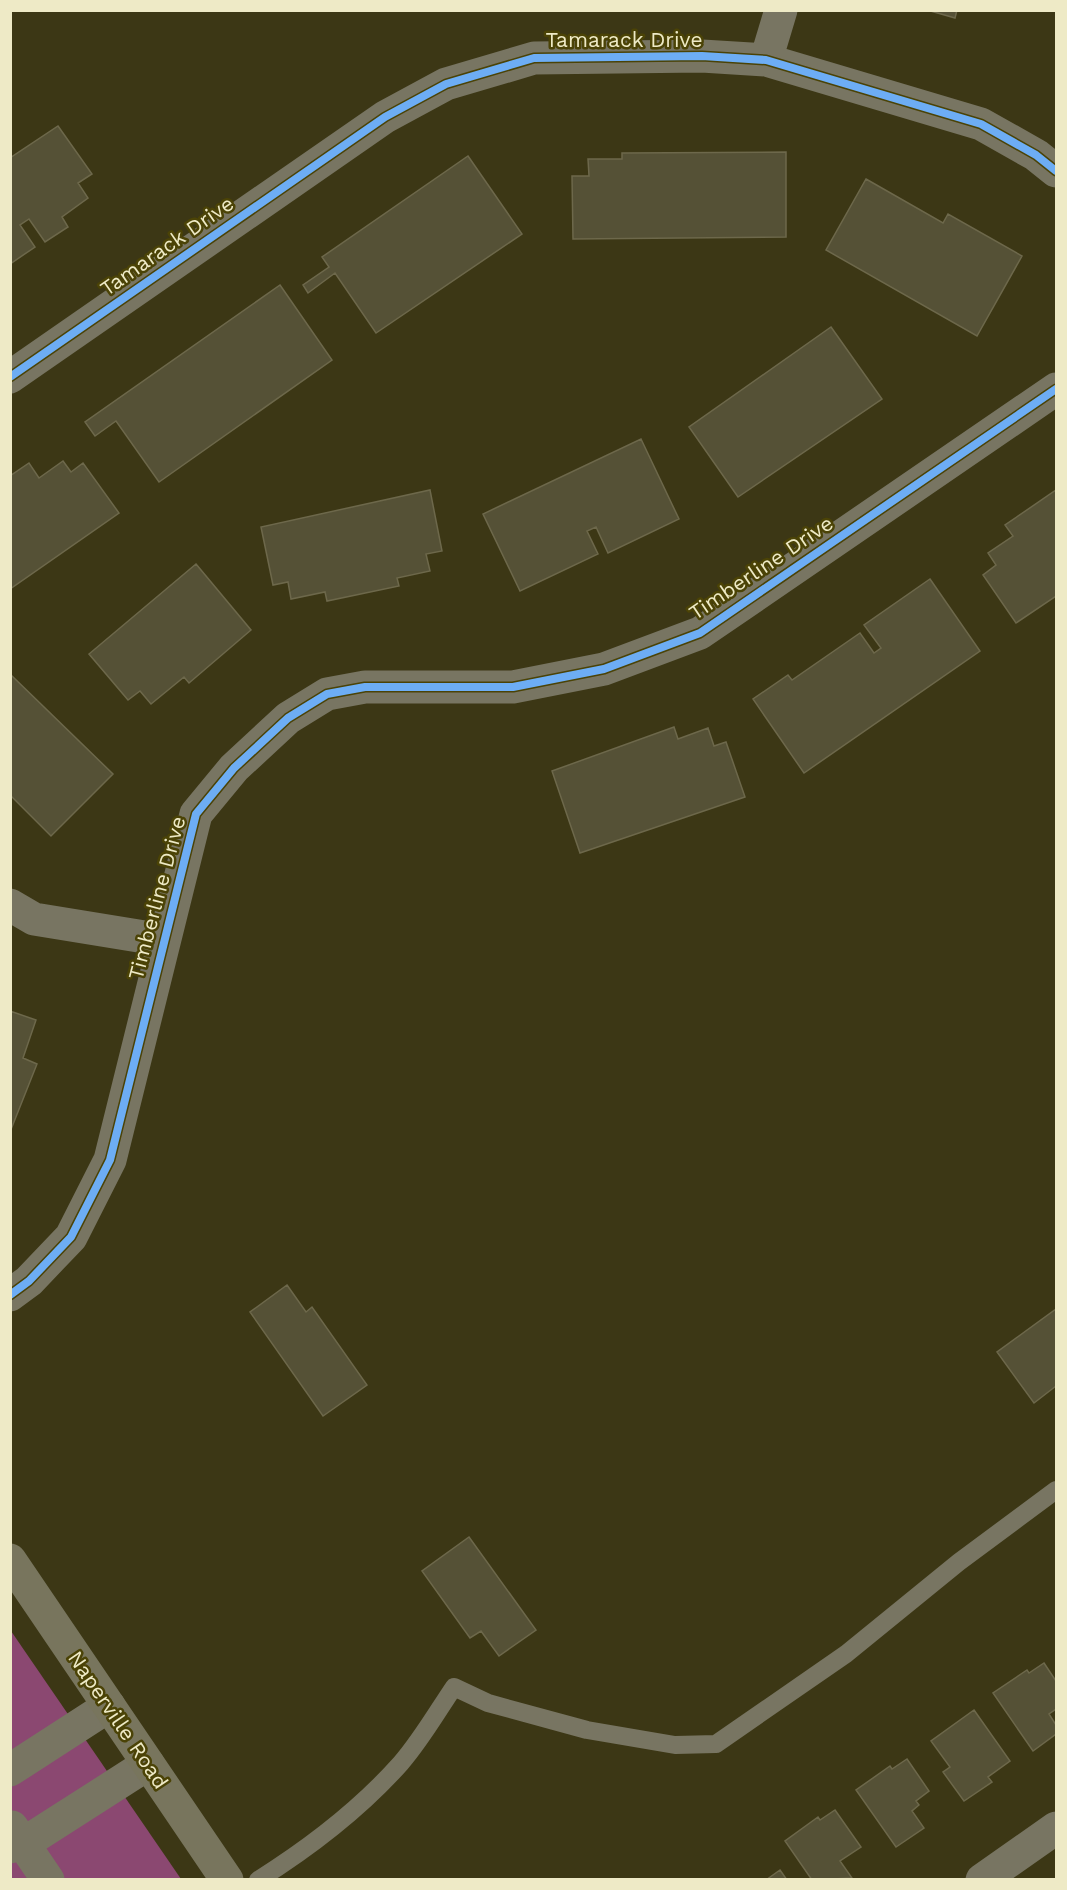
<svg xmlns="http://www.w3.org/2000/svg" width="1067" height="1890" viewBox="0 0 1067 1890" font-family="'Work Sans',sans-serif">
  <rect width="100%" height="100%" fill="#3c3715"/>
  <!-- grass -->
  <path fill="#8b4871" d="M11,1631L181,1879H11Z"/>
  <!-- building -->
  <path fill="#555136" stroke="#6d684b" stroke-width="1.5" d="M927,10H957L955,18Z
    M58,126L92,174L78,183L88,198L62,217L68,227L45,242L29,219L20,225L35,247L10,264V158Z
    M786,152V237L573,239L572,176H589L588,159H622V153Z
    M468,156L522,234L376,333L335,273L308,293L303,285L329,267L322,257Z
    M866,179L943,223L948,214L1022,256L977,336L826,250Z
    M280,285L332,360L159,482L116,421L95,436L85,422Z
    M831,327L882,399L738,497L689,427Z
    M641,439L679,519L608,553L596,527L587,531L598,554L520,591L483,514Z
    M63,461L71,472L83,463L119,513L10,589V476L29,463L39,478Z
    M430,490L442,551L426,554L430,571L397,578L399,586L327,601L325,592L291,599L288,582L273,585L261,527Z
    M1056,490V596L1016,623L983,575L996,565L988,553L1013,536L1005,525Z
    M196,564L251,630L189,683L184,677L151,704L140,691L128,700L89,654Z
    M930,579L980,651L804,773L753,699L788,675L792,680L860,633L874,653L881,648L864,625Z
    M10,674L113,774L51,836L10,795Z
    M674,727L678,739L708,728L714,746L726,742L745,797L580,853L552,771Z
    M10,1011L36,1020L23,1058L37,1064L10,1132Z
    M287,1285L306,1312L312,1307L367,1385L323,1416L250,1312Z
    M1056,1309V1386L1034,1403L997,1352Z
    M469,1537L536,1630L499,1656L481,1631L470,1638L422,1571Z
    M1044,1663L1056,1681V1709L1049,1714L1056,1725V1734L1033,1751L993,1693L1027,1670L1029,1673Z
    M974,1710L1010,1761L988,1777L992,1782L964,1801L943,1772L950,1767L931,1741Z
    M907,1759L929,1791L916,1801L919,1805L912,1811L924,1828L896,1847L856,1790L890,1766L892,1769Z
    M835,1810L861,1847L840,1861L852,1878L812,1880L785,1841L818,1817L820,1820Z
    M780,1870L787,1880H766Z"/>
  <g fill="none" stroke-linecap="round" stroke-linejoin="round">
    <!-- lane -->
    <path stroke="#787562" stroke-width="18" d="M258,1880C309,1848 361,1808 401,1763C421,1740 437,1712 454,1687L488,1703L587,1730L675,1745L716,1744L846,1654L959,1562L1056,1490"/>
    <!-- street -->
    <path stroke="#787562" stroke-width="33" d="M766,60L781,10
      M10,377L385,117L446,84L534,58L702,56L766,60L981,124L1036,155L1056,171
      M10,905L34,919L163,940
      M10,1295L29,1281L71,1237L110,1160L196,814L234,768L288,718L327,694L365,687H513L604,669L700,633L1056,389
      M10,1770L109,1706
      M12,1827L48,1880
      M10,1847L23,1844L148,1764
      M982,1880L1056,1828"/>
    <!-- secondary -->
    <path stroke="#78755d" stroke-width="33" d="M10,1560L227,1880"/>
    <!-- cycleway casing -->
    <g stroke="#4b4306" stroke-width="11">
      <path id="cycleway" d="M10,377L385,117L446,84L534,58L702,56L766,60L981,124L1036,155L1056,171
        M10,1295L29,1281L71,1237L110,1160L196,814L234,768L288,718L327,694L365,687H513L604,669L700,633L1056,389"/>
    </g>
    <!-- cycleway -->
    <use href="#cycleway" stroke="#6dadf4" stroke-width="8"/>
  </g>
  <g text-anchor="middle" stroke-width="5" stroke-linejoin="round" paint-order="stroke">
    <!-- street labels -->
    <g font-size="21" fill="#eeeac6" stroke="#4b4306">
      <text x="624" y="47">Tamarack Drive</text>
      <text transform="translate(167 246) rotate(-35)" y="7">Tamarack Drive</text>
      <text transform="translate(761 568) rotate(-34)" y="7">Timberline Drive</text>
      <text transform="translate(157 898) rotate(-75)" y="7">Timberline Drive</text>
      <text transform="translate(118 1720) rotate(56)" y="7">Naperville Road</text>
    </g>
  </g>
  <!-- border -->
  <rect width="1067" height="1890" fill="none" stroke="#eeeac6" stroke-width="24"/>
</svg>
